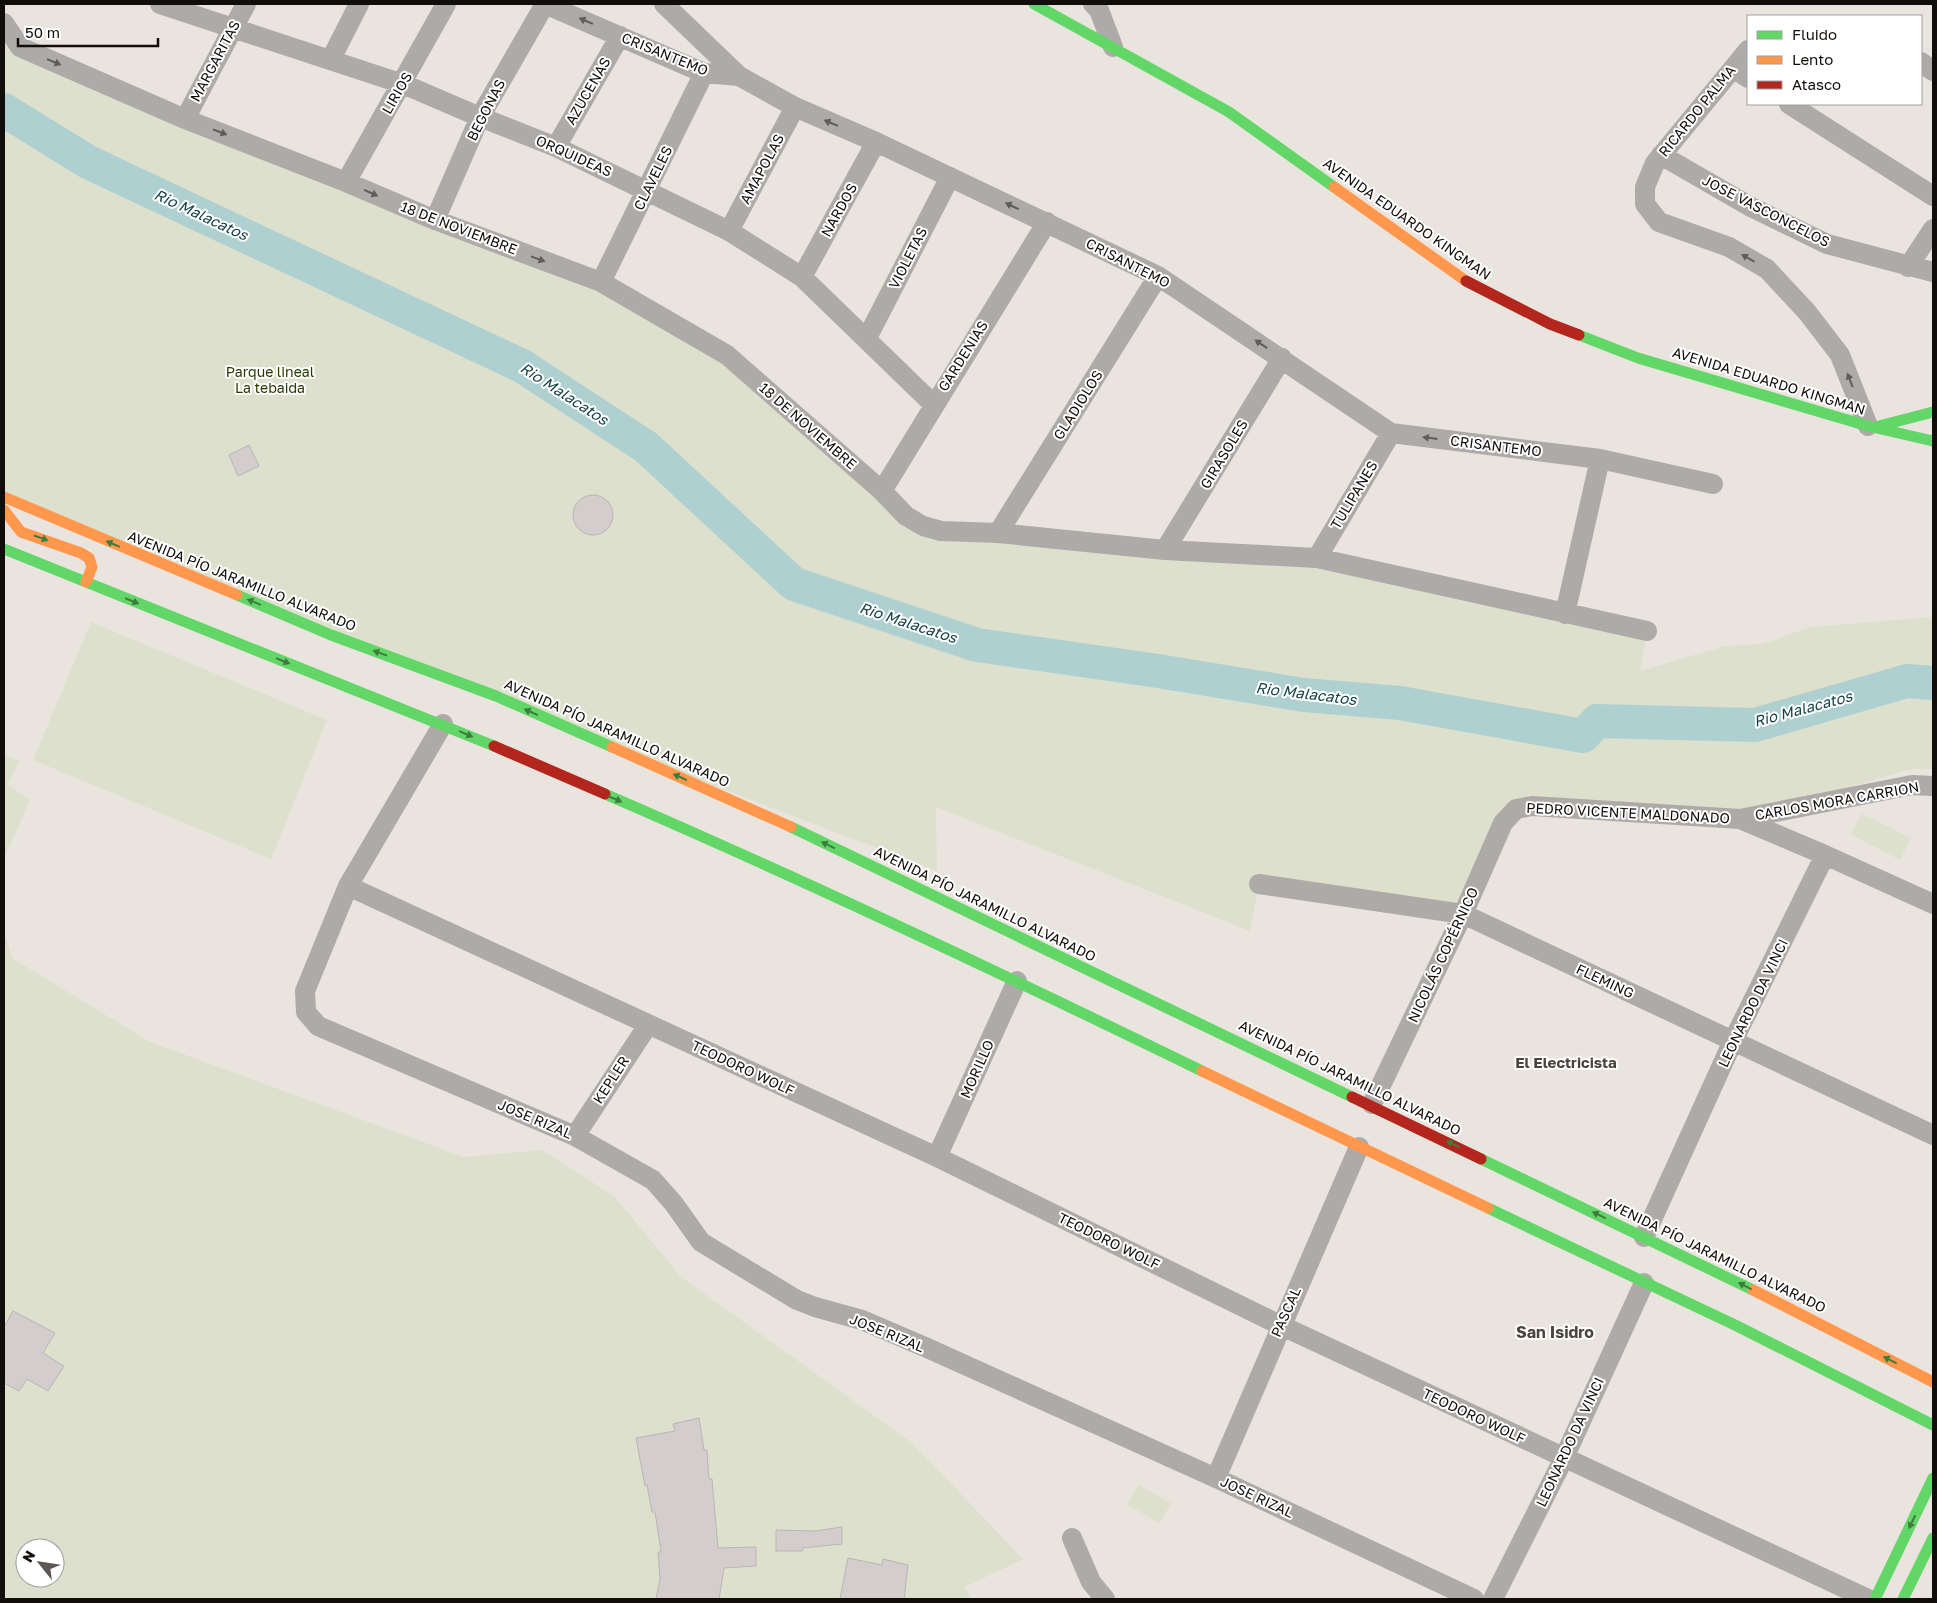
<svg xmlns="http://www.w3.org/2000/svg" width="1937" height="1603" viewBox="0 0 1937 1603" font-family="'Golos Text',sans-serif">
  <rect width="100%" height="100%" fill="#eae4df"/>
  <!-- green -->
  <path fill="#dde0cd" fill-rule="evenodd" d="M4,23L21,47L601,282L727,355L923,526L1317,558L1647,631L1640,671L1725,646L1762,644L1810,627L1933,617V769H1911L1740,819L1516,809L1463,914L1259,884L1250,931L936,807L937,871L607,745L4,497Z
    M91,622L327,720L271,859L33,760Z
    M4,754L19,761L8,785L30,800L4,859Z
    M1862,814L1911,838L1900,860L1850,834Z
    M4,930L12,958L150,1042L464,1157L542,1150L614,1196L681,1277L911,1442L1023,1559L965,1587L971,1599H4ZM25,1548H55V1578H25Z
    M1138,1485L1171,1503L1160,1523L1127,1505Z"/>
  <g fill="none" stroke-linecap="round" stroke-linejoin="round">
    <!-- river -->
    <path stroke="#afd0d1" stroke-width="34" d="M4,110L88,162L522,366L646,447L794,584L977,645L1158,671L1304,695L1400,703L1583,736L1597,721L1755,725L1907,681L1933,683"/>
  </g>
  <!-- building -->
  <path fill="#d3cecd" stroke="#bab5b4" d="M249,445L259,466L238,476L229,455Z
    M573 515a20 20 0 1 1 40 0a20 20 0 1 1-40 0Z
    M13,1311L55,1333L43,1353L64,1366L48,1391L27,1379L19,1391L4,1383V1327Z
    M699,1418L704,1450H707L709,1479H712L718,1548L756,1547V1566L724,1568L719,1599H656L660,1579L658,1552H661L655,1512H652L647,1485L645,1486L636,1438L675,1431L673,1424Z
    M842,1527V1544L803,1548L802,1551H776V1530L815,1531Z
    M848,1558L882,1565L883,1559L908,1565L904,1599H840Z"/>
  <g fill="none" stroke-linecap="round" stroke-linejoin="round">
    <!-- street -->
    <path stroke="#aeaaa8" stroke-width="20" d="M160,4L403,84L480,117L556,147L729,231L802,277L933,404
      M545,4L704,73L739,76L795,107L876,142L1158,276L1391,433L1600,459L1713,484
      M664,4L739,76
      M1093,4L1099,10L1113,47
      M4,23L20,47L185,119L346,182L435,220L601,282L727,355L882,491L906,516L923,526L941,531L998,533L1165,550L1317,558L1647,631
      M1748,50L1655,163L1645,187V204L1659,222L1729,247L1767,269L1807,312L1840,355L1868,426
      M331,59L359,4
      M1921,62L1933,71
      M1733,68L1748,78
      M1789,104L1933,196
      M185,119L246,4
      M556,147L620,36
      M1661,155L1751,207L1827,244L1933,272
      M346,182L446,4
      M435,220L480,117L545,4
      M729,231L795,107
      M1908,267L1933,229
      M802,277L876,142
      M601,282L704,73
      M867,338L950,177
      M882,491L1047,222
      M998,533L1158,276
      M1165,550L1282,358
      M1317,558L1391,433
      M1565,614L1600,459
      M443,724L348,886L305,991L306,1012L318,1026L575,1136L653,1180L674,1204L701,1242L797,1300L815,1307L862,1320L925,1347L1216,1478L1474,1599
      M1825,855L1933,904
      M1259,884L1463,914L1933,1135
      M348,886L937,1157L1280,1325L1868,1599
      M1372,1104L1463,914L1503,823L1516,809L1532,806L1740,819L1912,785L1933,786
      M575,1136L648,1025
      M937,1157L1017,981
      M1644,1237L1733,1041L1825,855L1740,819
      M1216,1478L1359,1147
      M1072,1538L1091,1582L1105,1599
      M1493,1599L1564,1458L1644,1283"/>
    <!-- fast -->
    <path stroke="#63d668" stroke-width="11" d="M1034,4L1229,112L1334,187
      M1579,335L1638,358L1868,426L1933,441
      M1879,426L1933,412
      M4,549L494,746
      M237,595L331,635L496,696L612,747
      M605,794C807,881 1005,975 1202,1071
      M791,827L1352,1097
      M1481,1159L1753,1290
      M1488,1208L1737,1326L1933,1425
      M1875,1599L1933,1478
      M1903,1599L1933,1538"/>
    <!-- slow -->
    <path stroke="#ff974d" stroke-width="11" d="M1334,187L1466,281
      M4,497L237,595
      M4,510L21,532L81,553L89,558L92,567L86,582
      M612,747L791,827
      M1202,1071L1488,1208
      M1753,1290L1933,1382"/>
    <!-- jam -->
    <path stroke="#b3261e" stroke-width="11" d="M1466,281L1550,324L1579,335
      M494,746L605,794
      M1352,1097L1481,1159"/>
  </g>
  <!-- one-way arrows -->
  <defs><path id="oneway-solid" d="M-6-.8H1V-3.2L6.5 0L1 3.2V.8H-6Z" transform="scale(1.25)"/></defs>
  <g fill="#605c59">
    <use href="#oneway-solid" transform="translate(586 21) rotate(-157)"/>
    <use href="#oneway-solid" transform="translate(54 62) rotate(23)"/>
    <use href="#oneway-solid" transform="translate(831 123) rotate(-157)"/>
    <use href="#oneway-solid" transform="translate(220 132) rotate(21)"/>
    <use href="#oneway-solid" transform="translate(371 193) rotate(24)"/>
    <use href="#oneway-solid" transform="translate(1012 206) rotate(-155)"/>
    <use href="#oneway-solid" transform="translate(1748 258) rotate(-150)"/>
    <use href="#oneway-solid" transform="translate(538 259) rotate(20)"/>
    <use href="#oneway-solid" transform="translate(1261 344) rotate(-146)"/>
    <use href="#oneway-solid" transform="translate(1850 380) rotate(-111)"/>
    <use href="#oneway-solid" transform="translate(1430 438) rotate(-173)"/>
  </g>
  <g fill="#3e7c3e">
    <use href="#oneway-solid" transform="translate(41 538) rotate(19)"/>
    <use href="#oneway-solid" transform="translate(113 544) rotate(-157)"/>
    <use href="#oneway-solid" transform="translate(132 601) rotate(22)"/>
    <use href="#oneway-solid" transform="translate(254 602) rotate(-158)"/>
    <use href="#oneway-solid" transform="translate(380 653) rotate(-160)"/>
    <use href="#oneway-solid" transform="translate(283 661) rotate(22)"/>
    <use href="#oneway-solid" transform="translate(531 712) rotate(-156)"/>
    <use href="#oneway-solid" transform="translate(466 734) rotate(23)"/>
    <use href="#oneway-solid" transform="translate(680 777) rotate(-156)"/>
    <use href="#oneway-solid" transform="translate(615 799) rotate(23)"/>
    <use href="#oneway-solid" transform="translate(828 845) rotate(-154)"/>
    <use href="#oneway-solid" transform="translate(1453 1144) rotate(-154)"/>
    <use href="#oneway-solid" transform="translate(1599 1215) rotate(-154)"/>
    <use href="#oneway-solid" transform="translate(1745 1286) rotate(-153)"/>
    <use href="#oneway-solid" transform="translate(1890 1360) rotate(-153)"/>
    <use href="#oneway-solid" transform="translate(1912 1522) rotate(116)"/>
  </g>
  <g text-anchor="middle" stroke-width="4" stroke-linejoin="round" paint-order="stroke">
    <!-- street labels -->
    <g font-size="14" fill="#110d0a" stroke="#fff">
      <text transform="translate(665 54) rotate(22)" y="5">CRISANTEMO</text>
      <text transform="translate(215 61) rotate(-62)" y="5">MARGARITAS</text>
      <text transform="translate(588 91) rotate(-60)" y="5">AZUCENAS</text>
      <text transform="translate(397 93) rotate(-60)" y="5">LIRIOS</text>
      <text transform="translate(486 110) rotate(-63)" y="5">BEGONAS</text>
      <text transform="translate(1697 111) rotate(-51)" y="5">RICARDO PALMA</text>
      <text transform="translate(574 156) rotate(24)" y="5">ORQUIDEAS</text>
      <text transform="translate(762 169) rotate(-62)" y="5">AMAPOLAS</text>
      <text transform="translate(653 178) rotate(-64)" y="5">CLAVELES</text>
      <text transform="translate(839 210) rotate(-61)" y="5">NARDOS</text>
      <text transform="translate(1766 211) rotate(27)" y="5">JOSE VASCONCELOS</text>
      <text transform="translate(1407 219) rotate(35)" y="5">AVENIDA EDUARDO KINGMAN</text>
      <text transform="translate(459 228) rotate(21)" y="5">18 DE NOVIEMBRE</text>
      <text transform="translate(908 258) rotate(-63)" y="5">VIOLETAS</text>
      <text transform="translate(1128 263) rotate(27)" y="5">CRISANTEMO</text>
      <text transform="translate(963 356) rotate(-58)" y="5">GARDENIAS</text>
      <text transform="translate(1769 381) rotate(17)" y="5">AVENIDA EDUARDO KINGMAN</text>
      <text transform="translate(1078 405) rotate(-58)" y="5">GLADIOLOS</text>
      <text transform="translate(808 426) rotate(41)" y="5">18 DE NOVIEMBRE</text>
      <text transform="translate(1496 446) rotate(7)" y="5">CRISANTEMO</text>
      <text transform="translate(1224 454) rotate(-59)" y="5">GIRASOLES</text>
      <text transform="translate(1354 495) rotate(-59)" y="5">TULIPANES</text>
      <text transform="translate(242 581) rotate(22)" y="5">AVENIDA PÍO JARAMILLO ALVARADO</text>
      <text transform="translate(617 733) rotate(24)" y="5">AVENIDA PÍO JARAMILLO ALVARADO</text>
      <text transform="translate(1837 801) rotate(-10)" y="5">CARLOS MORA CARRION</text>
      <text transform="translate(1628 813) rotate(3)" y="5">PEDRO VICENTE MALDONADO</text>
      <text transform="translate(985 904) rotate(26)" y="5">AVENIDA PÍO JARAMILLO ALVARADO</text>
      <text transform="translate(1443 955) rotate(-65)" y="5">NICOLÁS COPÉRNICO</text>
      <text transform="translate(1605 981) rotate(25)" y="5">FLEMING</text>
      <text transform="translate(1753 1003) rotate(-64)" y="5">LEONARDO DA VINCI</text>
      <text transform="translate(743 1068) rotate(25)" y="5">TEODORO WOLF</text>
      <text transform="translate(977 1069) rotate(-66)" y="5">MORILLO</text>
      <text transform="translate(1350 1078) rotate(26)" y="5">AVENIDA PÍO JARAMILLO ALVARADO</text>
      <text transform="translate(611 1080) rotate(-57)" y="5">KEPLER</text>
      <text transform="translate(535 1119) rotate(23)" y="5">JOSE RIZAL</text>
      <text transform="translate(1109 1241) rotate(26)" y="5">TEODORO WOLF</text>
      <text transform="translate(1715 1255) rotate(26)" y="5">AVENIDA PÍO JARAMILLO ALVARADO</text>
      <text transform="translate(1286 1312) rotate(-66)" y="5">PASCAL</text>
      <text transform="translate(887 1333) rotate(22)" y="5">JOSE RIZAL</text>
      <text transform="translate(1474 1416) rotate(25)" y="5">TEODORO WOLF</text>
      <text transform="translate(1570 1442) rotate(-65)" y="5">LEONARDO DA VINCI</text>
      <text transform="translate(1257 1497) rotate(25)" y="5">JOSE RIZAL</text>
    </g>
    <!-- park labels -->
    <g font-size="14" fill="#2a3800" stroke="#fff">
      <text x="270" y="377">Parque lineal<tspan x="270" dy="16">La tebaida</tspan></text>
    </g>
    <!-- water labels -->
    <g font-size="15" font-style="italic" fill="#164347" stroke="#fff">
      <text transform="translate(201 215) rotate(25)" y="5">Rio Malacatos</text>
      <text transform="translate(564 394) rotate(33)" y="5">Rio Malacatos</text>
      <text transform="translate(908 623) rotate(18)" y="5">Rio Malacatos</text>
      <text transform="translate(1306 694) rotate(7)" y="5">Rio Malacatos</text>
      <text transform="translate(1803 709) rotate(-15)" y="5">Rio Malacatos</text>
    </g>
    <!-- neighbourhood labels -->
    <g font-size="15" font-weight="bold" fill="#4d443d" stroke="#fff">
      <text x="1566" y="1068">El Electricista</text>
    </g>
    <!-- quarter labels -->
    <g font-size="16" font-weight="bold" fill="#4d443d" stroke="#fff">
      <text x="1555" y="1338">San Isidro</text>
    </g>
  </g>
  <!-- border -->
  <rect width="1937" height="1603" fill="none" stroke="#110d0a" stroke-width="10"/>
  <!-- legend -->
  <rect x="1747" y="15" width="175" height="90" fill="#ffffff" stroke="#a09e9d"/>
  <rect x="1757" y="31" width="25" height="8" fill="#63d668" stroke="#a09e9d"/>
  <text x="1792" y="40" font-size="15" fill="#110d0a">Fluido</text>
  <rect x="1757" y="56" width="25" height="8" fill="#ff974d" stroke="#a09e9d"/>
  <text x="1792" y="65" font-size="15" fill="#110d0a">Lento</text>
  <rect x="1757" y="81" width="25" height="8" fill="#b3261e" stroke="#a09e9d"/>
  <text x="1792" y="90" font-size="15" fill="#110d0a">Atasco</text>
  <!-- north arrow -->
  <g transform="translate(40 1563) rotate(300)"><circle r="24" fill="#ffffff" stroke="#a09e9d"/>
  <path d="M0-4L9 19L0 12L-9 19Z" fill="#5d5855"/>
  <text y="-8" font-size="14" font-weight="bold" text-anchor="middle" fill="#110d0a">N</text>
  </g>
  <!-- scale -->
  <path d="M18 38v8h140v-8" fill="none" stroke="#110d0a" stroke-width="2.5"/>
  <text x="25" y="38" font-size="15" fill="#110d0a" stroke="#ffffff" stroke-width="4" paint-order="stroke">50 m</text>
</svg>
